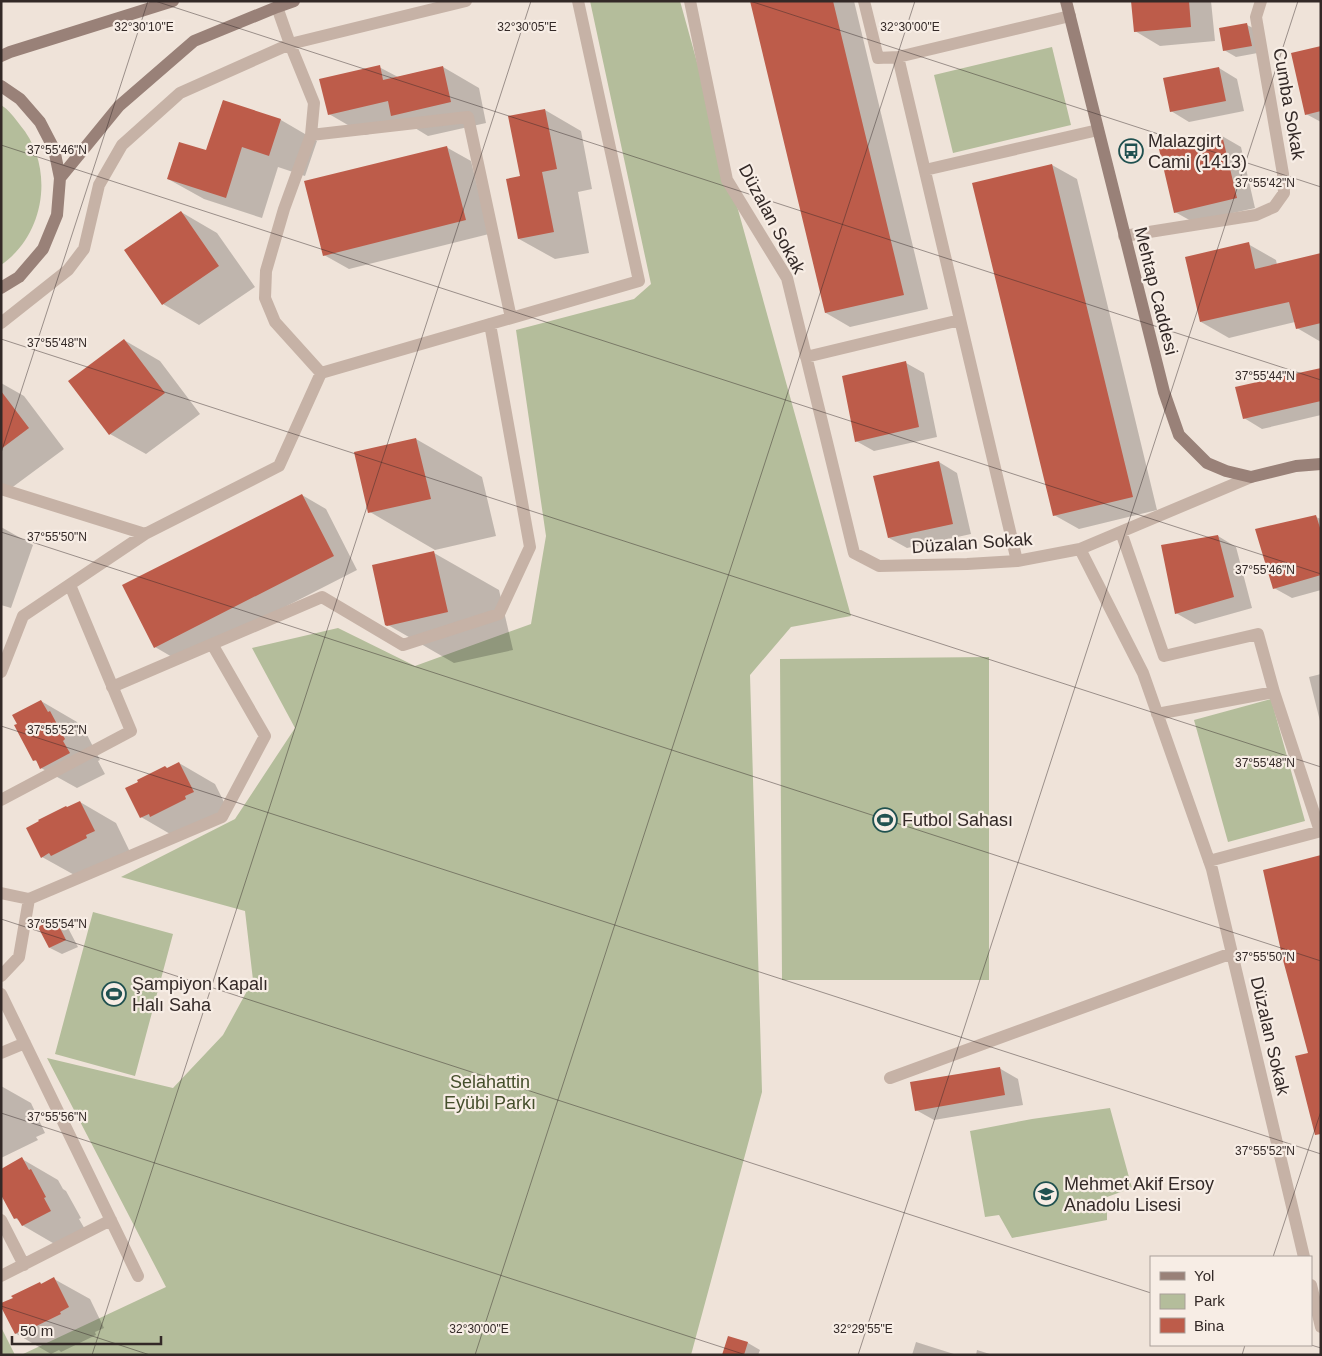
<svg xmlns="http://www.w3.org/2000/svg" width="1322" height="1356" viewBox="0 0 1322 1356" font-family="Helvetica,sans-serif">
  <rect width="100%" height="100%" fill="#efe3d9"/>
  <!-- green -->
  <path fill="#b4bd9b" d="M590,1H680L851,616L791,627L750,675L762,1092L691,1355H21L166,1287L47,1058L173,1088L223,1035L253,980L245,911L121,877L235,819L295,728L252,648L338,628L415,666L531,624L546,536L516,330L634,299L651,284Z
    M1052,47L1071,125L953,153L934,75Z
    M1,105C9,110 14,117 20,125C55,166 46,234 1,265Z
    M989,657V980H782L780,659Z
    M1271,699L1305,821L1228,842L1194,720Z
    M93,912L173,934L135,1076L55,1054Z
    M1110,1108L1132,1188L1107,1197V1220L1012,1238L999,1215L985,1217L970,1131L1032,1119Z
    M1,1327L15,1355H1Z"/>
  <!-- shadow -->
  <path fill="#0003" d="M751,1H854L928,309L850,327L826,313Z
    M1133,1H1211L1215,41L1160,46L1135,31Z
    M1247,25L1259,31L1263,52L1236,57L1224,50Z
    M1321,47V122L1306,114Z
    M379,67L398,77L443,67L479,88L486,123L428,136L410,125L365,135L329,114Z
    M1219,68L1237,79L1244,111L1189,122L1171,111Z
    M223,101L281,120L317,141L305,176L278,167L262,218L204,199L168,179L207,152Z
    M545,110L581,131L592,189L578,192L589,253L555,259L519,239L522,177Z
    M1222,136L1241,147L1255,208L1193,222L1175,212Z
    M446,147L471,161L489,234L349,269L324,255Z
    M1052,165L1077,179L1157,510L1079,529L1054,515Z
    M181,212L217,233L255,287L199,325L163,304Z
    M1248,244L1276,260L1277,265L1321,254V342L1297,328L1295,322L1229,338L1201,322Z
    M124,340L160,361L200,414L146,454L110,434Z
    M906,363L924,373L937,437L874,451L856,441Z
    M1321,369V415L1262,429L1244,418Z
    M1,383L24,396L64,449L10,489L1,484Z
    M416,439L482,477L496,536L435,550L370,512L356,453Z
    M939,462L957,473L971,534L907,548L889,538Z
    M302,495L326,509L357,570L179,661L155,647Z
    M1316,517L1321,519V590L1292,598L1274,588Z
    M1,527L33,545L11,608L1,605Z
    M1218,536L1236,547L1252,608L1195,624L1176,613Z
    M434,553L499,590L513,650L454,663L388,625Z
    M1321,674V725L1309,677Z
    M41,701L77,722L82,731L86,733L100,760L98,761L105,774L77,788L41,768L38,762L34,760L18,724Z
    M179,763L215,784L229,812L177,838L141,817L168,769Z
    M80,802L116,823L130,852L78,877L42,857L40,822Z
    M55,919L67,926L78,947L62,954L50,948Z
    M999,1068L1018,1079L1023,1105L934,1120L916,1110Z
    M1,1086L31,1103L45,1133L36,1137L38,1140L1,1158Z
    M22,1159L58,1180L63,1189L66,1191L81,1218L79,1219L86,1231L58,1246L22,1225L20,1221L15,1218Z
    M54,1279L90,1299L104,1328L95,1332L96,1335L61,1352L59,1350L51,1354L15,1333L14,1298L40,1283L42,1284Z
    M729,1337L748,1343L760,1350L758,1355H724Z
    M916,1342L957,1355H912Z
    M977,1350L993,1355H976Z"/>
  <!-- building -->
  <path fill="#bd5c4a" d="M750,1H833L904,295L825,313Z
    M1131,1H1189L1191,27L1134,32Z
    M1247,23L1252,46L1223,51L1219,28Z
    M1321,46V111L1305,115L1291,53Z
    M380,65L383,80L443,66L451,102L391,116L388,101L328,115L319,79Z
    M1219,67L1226,101L1170,112L1163,78Z
    M223,100L281,119L269,156L242,147L226,198L167,179L179,142L206,150Z
    M545,109L557,169L542,172L554,232L518,239L506,179L520,176L508,116Z
    M1222,135L1237,198L1174,213L1159,149Z
    M447,146L466,220L323,256L304,181Z
    M1052,164L1133,497L1053,516L972,183Z
    M181,211L219,266L162,305L124,250Z
    M1249,242L1255,269L1321,253V323L1296,329L1289,302L1200,322L1185,257Z
    M124,339L165,393L109,435L68,381Z
    M906,361L919,427L855,442L842,376Z
    M1321,368V401L1243,419L1235,387Z
    M1,391L29,428L1,449Z
    M416,438L431,499L368,513L354,452Z
    M939,461L953,524L888,538L873,476Z
    M302,494L334,556L154,648L122,585Z
    M1316,515L1321,531V575L1273,589L1255,529Z
    M1218,535L1234,597L1175,614L1161,545Z
    M434,551L448,612L387,626L385,625L372,565Z
    M41,700L48,712L50,711L65,739L63,741L70,753L40,769L36,760L33,761L14,725L17,724L12,715Z
    M179,762L194,792L185,796L186,799L150,817L149,814L140,818L125,788L138,782L137,780L165,766L167,768Z
    M80,801L95,831L86,835L87,838L51,856L49,853L41,858L26,828L39,821L38,820L66,806L67,807Z
    M1321,855V1134L1315,1135L1295,1056L1308,1053L1283,960L1263,870Z
    M55,918L66,940L49,948L38,927Z
    M1000,1067L1005,1095L915,1111L910,1082Z
    M22,1157L29,1170L31,1169L46,1197L44,1198L51,1211L22,1226L17,1218L14,1219L1,1195V1169Z
    M54,1277L69,1307L60,1312L61,1314L24,1332L23,1330L15,1334L1,1307V1303L13,1298L11,1296L40,1282L41,1284Z
    M728,1336L748,1342L744,1355H722Z"/>
  <g fill="none" stroke-linecap="round" stroke-linejoin="round">
    <!-- street -->
    <path stroke="#c6b2a6" stroke-width="12" d="M690,1L727,180L787,278L854,553L879,566L967,564L1017,561L1080,549L1143,673L1212,869L1304,1257
      M864,1L878,58L898,57
      M277,7L290,44L466,1
      M311,135L468,117L511,318
      M925,170L1098,130
      M1124,236L1256,215L1274,207L1284,193L1283,174L1256,17L1261,1
      M1,323L68,270L84,249L99,185L122,145L180,93L290,44L314,103L311,135L284,209L266,271L265,298L275,322L321,373
      M806,357L960,320
      M1,489L145,534
      M1121,532L1164,656L1258,634L1274,692
      M1080,549L1251,477
      M1017,561L898,57L1070,16
      M1,672L23,616L145,534L279,466L321,373L639,281L578,1
      M112,687L322,597L403,645L499,614L530,547L490,324
      M1157,714L1274,692L1320,831
      M1,800L131,731L70,585
      M1209,861L1321,831
      M1,893L29,899L19,957L1,976
      M29,899L222,817L265,736L212,644
      M1,994L138,1276
      M1,1053L25,1043
      M890,1078L1232,953
      M1,1220L24,1265
      M1,1276L111,1220
      M1311,1285L1321,1327"/>
    <!-- secondary -->
    <path stroke="#998178" stroke-width="12" d="M1066,1L1164,392L1179,435L1207,463L1226,471L1251,477L1296,466L1321,464
      M1,56L10,52L173,1
      M1,86L20,99L40,122L54,149L60,178L57,215L43,249L19,277L1,288
      M60,178L119,106L194,41L277,7L294,1"/>
  </g>
  <!-- ticks -->
  <path fill="none" stroke="#332927" stroke-width="1" stroke-opacity="0.45" d="M155,1L1321,380M750,1L1321,187M1,145L1321,574M1,339L1321,767M1,453L148,1M1,532L1321,961M1,726L1321,1154M1,919L1151,1293M1,1113L746,1355M1273,1257L1321,1111M1,1306L150,1355M1311,1345L1321,1348M92,1355L531,1M475,1355L915,1M858,1355L1298,1M1242,1355L1245,1345"/>
  <!-- icons -->
  <defs>
    <g id="bus-ring" transform="scale(1.25)"><circle r="9.5" fill="#f7ede5" stroke="#205150" stroke-width="1.5"/><path d="M-5-6H5V4H4V6H2V4H-2V6H-4V4H-5ZM-3.5-4V0h7V-4ZM-3.5 1.2v1.5H-2V1.2ZM2 1.2v1.5H3.5V1.2Z" fill="#205150"/></g>
    <g id="stadium-ring" transform="scale(1.25)"><circle r="9.5" fill="#f7ede5" stroke="#205150" stroke-width="1.5"/><path d="M0-5a6.5 5 0 1 0 0 10a6.5 5 0 1 0 0-10ZM-3.5-1.8h7v3.6h-7Z" fill="#205150"/></g>
    <g id="school-ring" transform="scale(1.25)"><circle r="9.5" fill="#f7ede5" stroke="#205150" stroke-width="1.5"/><path d="M0-5L7-2L0 1L-7-2ZM-4 1L0 2.5L4 1V4Q0 6-4 4Z" fill="#205150"/></g>
  </defs>
  <g fill-rule="evenodd">
    <use href="#bus-ring" x="1131" y="151"/>
    <use href="#stadium-ring" x="885" y="820"/>
    <use href="#stadium-ring" x="114" y="994"/>
    <use href="#school-ring" x="1046" y="1194"/>
  </g>
  <g text-anchor="middle" stroke-width="4.5" stroke-linejoin="round" paint-order="stroke">
    <!-- street labels -->
    <g font-size="18" fill="#332927" stroke="#f7ede5">
      <text transform="translate(1289 104) rotate(80)" y="6">Cumba Sokak</text>
      <text transform="translate(772 219) rotate(62)" y="6">Düzalan Sokak</text>
      <text transform="translate(1156 291) rotate(76)" y="6">Mehtap Caddesi</text>
      <text transform="translate(972 543) rotate(-4)" y="6">Düzalan Sokak</text>
      <text transform="translate(1270 1036) rotate(77)" y="6">Düzalan Sokak</text>
    </g>
    <!-- poi labels -->
    <g font-size="18" fill="#332927" stroke="#f7ede5" text-anchor="start">
      <text x="1148" y="147">Malazgirt<tspan x="1148" dy="21">Cami (1413)</tspan></text>
      <text x="902" y="826">Futbol Sahası</text>
      <text x="132" y="990">Şampiyon Kapalı<tspan x="132" dy="21">Halı Saha</tspan></text>
      <text x="1064" y="1190">Mehmet Akif Ersoy<tspan x="1064" dy="21">Anadolu Lisesi</tspan></text>
    </g>
    <!-- park labels -->
    <g font-size="18" fill="#454f2c" stroke="#f7ede5">
      <text x="490" y="1088">Selahattin<tspan x="490" dy="21">Eyübi Parkı</tspan></text>
    </g>
  </g>
  <g font-size="12" text-anchor="middle" fill="#332927" stroke="#f7ede5" stroke-width="4.5" stroke-linejoin="round" paint-order="stroke">
    <text x="144" y="31">32°30'10"E</text>
    <text x="527" y="31">32°30'05"E</text>
    <text x="910" y="31">32°30'00"E</text>
    <text x="57" y="154">37°55'46"N</text>
    <text x="1265" y="187">37°55'42"N</text>
    <text x="57" y="347">37°55'48"N</text>
    <text x="1265" y="380">37°55'44"N</text>
    <text x="57" y="541">37°55'50"N</text>
    <text x="1265" y="574">37°55'46"N</text>
    <text x="57" y="734">37°55'52"N</text>
    <text x="1265" y="767">37°55'48"N</text>
    <text x="57" y="928">37°55'54"N</text>
    <text x="1265" y="961">37°55'50"N</text>
    <text x="57" y="1121">37°55'56"N</text>
    <text x="1265" y="1155">37°55'52"N</text>
    <text x="479" y="1333">32°30'00"E</text>
    <text x="863" y="1333">32°29'55"E</text>
  </g>
  <!-- border -->
  <rect width="1322" height="1356" fill="none" stroke="#332927" stroke-width="5"/>
  <!-- legend -->
  <rect x="1150" y="1256" width="162" height="90" fill="#f7ede5" stroke="#a99f99"/>
  <rect x="1160" y="1272" width="25" height="8" fill="#998178" stroke="#a99f99"/>
  <text x="1194" y="1281" font-size="15" fill="#332927">Yol</text>
  <rect x="1160" y="1294" width="25" height="15" fill="#b4bd9b" stroke="#a99f99"/>
  <text x="1194" y="1306" font-size="15" fill="#332927">Park</text>
  <rect x="1160" y="1318" width="25" height="15" fill="#bd5c4a" stroke="#a99f99"/>
  <text x="1194" y="1331" font-size="15" fill="#332927">Bina</text>
  <!-- scale -->
  <path d="M12 1336v8h149v-8" fill="none" stroke="#332927" stroke-width="2.5"/>
  <text x="20" y="1336" font-size="15" fill="#332927" stroke="#f7ede5" stroke-width="4" paint-order="stroke">50 m</text>
</svg>
